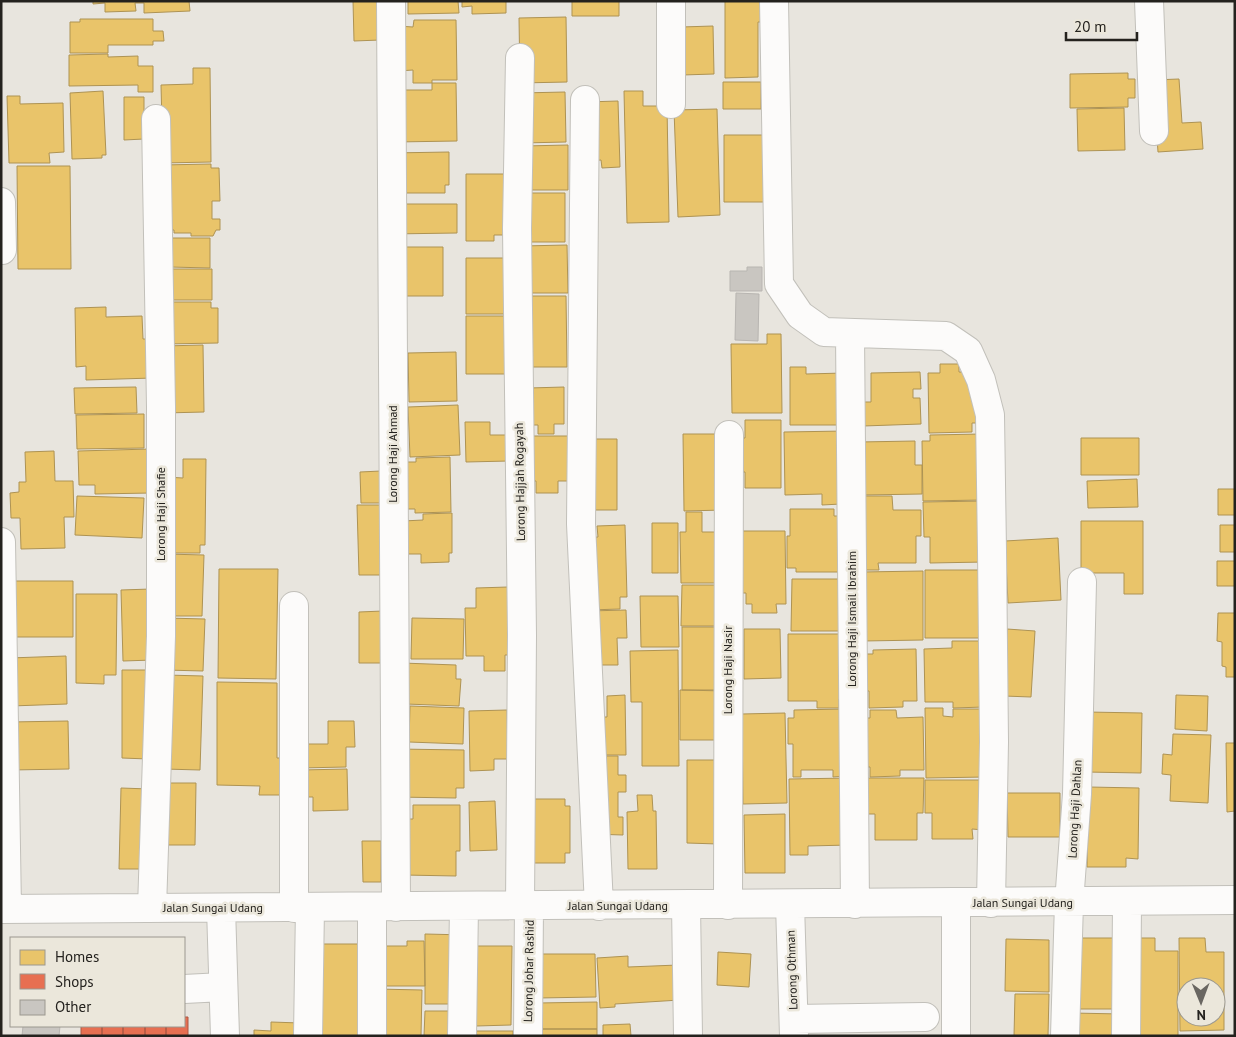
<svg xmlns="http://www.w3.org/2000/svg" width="1236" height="1037" viewBox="0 0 1236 1037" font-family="'PT Sans',sans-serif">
  <rect width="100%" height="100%" fill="#e8e5de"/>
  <!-- homes -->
  <path fill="#e9c46a" stroke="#ae9353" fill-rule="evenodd" d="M93,1H189L190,11L144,13V3H135L136,11L105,12V3L93,4Z
    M353,1H378L380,40L354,41Z
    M408,1H458L459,13L408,14Z
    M462,1H506V13L472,14V6L462,7Z
    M572,1H619V16H572Z
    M725,1H763V22H758V77L725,78Z
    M566,17L567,82L520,83L519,18Z
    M80,19H153V31H163L164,41H153V45H108V53H70V22H80Z
    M414,20H456L457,80H432V83H413V70L398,71V26L413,27Z
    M713,26L714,74L682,75L681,27Z
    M108,54V57L138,56V66H153V92H138V85L69,86V55Z
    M193,68H210L211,162L163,163L161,85L193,84Z
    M1128,73V79H1135V98H1128V107L1070,108V74Z
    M1179,79L1182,123L1201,122L1203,149L1158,152L1153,80Z
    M723,82H761V109H723Z
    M432,83H456L457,141L395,142V90H432Z
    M103,91L106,155H102V158L72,159L70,93Z
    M624,91H643V106H667L669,222L627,223Z
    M565,92L566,142L522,143L520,93Z
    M7,96H20V104L63,103L64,152L49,153L50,163H9Z
    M124,97H144V139L124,140Z
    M618,101L620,167L602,168L601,160L588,161L586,102Z
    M1124,108L1125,150L1078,151L1077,109Z
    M717,109L720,215L678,217L674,110Z
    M724,135H769V202H724Z
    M568,145V190H524V146Z
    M449,152V185H445V193H391L390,153Z
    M211,164V168H219L220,201H212V219H220V230H216L213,236H191V233H174V230H163L162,165Z
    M17,166H70L71,269H18Z
    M466,174H506V235H494V241H466Z
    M522,193H565V242H523Z
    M389,204H457V233L390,234Z
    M170,238H210V268L170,267Z
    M567,245L568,293H522V246Z
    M394,247H443V296H394Z
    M466,258H507L506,314H466Z
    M167,269H212V300H166Z
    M521,296H566L567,367H522Z
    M165,302H211V308H218V343L166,344Z
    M106,307V317L142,316L143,339H152L153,378L86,380V366L76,367L75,308Z
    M466,316H506V374H466Z
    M767,334H781L782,413H732L731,344H767Z
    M203,345L204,412L164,413L163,346Z
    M456,352L457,401L409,402L408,353Z
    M940,364H959V372H980L983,423H972V432L929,433L928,373H940Z
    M790,367H806V374L844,373L845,425H790Z
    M920,372L921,389H913V398H920L921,424L863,426L862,402H871V373Z
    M136,387L137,413L75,414L74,388Z
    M564,387V424H554V434H538V425H521L529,388Z
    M458,405L460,455L410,457L408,407Z
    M144,414V448L77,449L76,415Z
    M745,420H781V488H745V472H735V438H745Z
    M465,422H490V435H508L509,461L466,462Z
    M845,431L841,504L822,505V494L785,495L784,432Z
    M683,434H723L724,510L684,511Z
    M982,434L983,500L923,501L922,441H930V435Z
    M524,436H568V481H558V493H536V481H524Z
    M1081,438H1139V475H1081Z
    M586,439H617V510H586Z
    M915,441V465H922V494L863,495L859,442Z
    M150,449L151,493L95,494V485H79L78,451Z
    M54,451L55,481H73L74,517H64L65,548L21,549L20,518H11L10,493L19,492V482H26L25,452Z
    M450,457L451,512L415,513V509H404L403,462H416V458Z
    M183,459H206L205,545H200V553H173L165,477L183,478Z
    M381,471L382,503H361L360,472Z
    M1137,479L1138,507L1088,508L1087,481Z
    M1218,489H1235V515H1218Z
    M77,496L144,498L142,538L75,535Z
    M862,496H892L893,510H921V536H916V563H878L879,570H863Z
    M984,501L985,562L930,563V537H924L923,502Z
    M357,505H383L384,575H359Z
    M790,509H834V516H847L844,572H796V568H787V536H790Z
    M686,512H702V532H724L725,583H681L680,532H686Z
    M452,513V553H449V562L421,563V554H403V521L423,520V514Z
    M1081,521H1143V594H1124V573H1081Z
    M652,523H678V573H652Z
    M625,525L627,597H620V609L589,610L584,538L598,537L597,526Z
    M1220,525H1235V552H1220Z
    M741,531H785L786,604H776L777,613H752V604H746V593H741Z
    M1058,538L1061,600L1008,603L1005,541Z
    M165,554L204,555L202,616H165Z
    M1217,561H1235V586H1217Z
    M219,569H278L276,679L218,678Z
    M925,570H986V638H925Z
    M923,571V640L863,641L862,572Z
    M792,579H846L845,631H791Z
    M8,581H73V637H8Z
    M682,585H727L726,626H681Z
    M508,587L509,655H505V671H484V656H466L465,608H476V588Z
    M151,589L153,660L123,661L121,590Z
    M76,594H117L116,675H104V684L76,683Z
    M640,596H678L679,647H641Z
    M626,610L627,638H617L618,665H589L588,611Z
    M383,611L384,663H359V612Z
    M1218,613H1235V677H1226V667L1222,666V642L1217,641Z
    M166,618L205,619L203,671L165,670Z
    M412,618L464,619L463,659H411Z
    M682,627H727L726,690H682Z
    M744,629H780L781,678L744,679Z
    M1007,629L1035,631L1031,697L1004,696Z
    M788,634H845V699H839V708H817V701H788Z
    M952,641H983L984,707L953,708V702H925L924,649L952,648Z
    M916,649L917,701H903V707L869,708V691H864L863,654H873V650Z
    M678,650L679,766H642V702H631L630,651Z
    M66,656L67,704L11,706L9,658Z
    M402,663L456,665V679H461L459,706L406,704Z
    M122,670H148V759L122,758Z
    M166,675L203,676L200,770L164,769Z
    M217,682L277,683V758H298V795H259L260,786L217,785Z
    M680,690L727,691L726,740H680Z
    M625,695L626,755H591L590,717H607V696Z
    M1176,695L1208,696L1207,731L1175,729Z
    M410,706L464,708L463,744L409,742Z
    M925,708H943V716L953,717V709H984L985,777L926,778Z
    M846,709L847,776L833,777V770H801V777H793V744H788V718H794V710Z
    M507,710L508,759H494V770L470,771L469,711Z
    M870,710H896L897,718L923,717L924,770H900V776L870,777V767H864L863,718H870Z
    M1087,712L1142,713L1141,773L1086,772Z
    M785,713L787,803L743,804L742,714Z
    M68,721L69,769L11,770L10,722Z
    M328,721H354L355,747H346V767L300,768V744H328Z
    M1173,734L1211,735L1208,803L1170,801L1171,775L1162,774L1163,754L1172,755Z
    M1226,743H1235V811L1227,812Z
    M397,749L464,750V788H456V798L396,797Z
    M588,756H618V775H626V792H618V817H623V835L591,834Z
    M687,760H718V844L687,843Z
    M347,769L348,810L313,811V797H302L301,770Z
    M850,778L849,845L808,846V855H790L789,779Z
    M864,778H924L923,813H917V840H875V814H864Z
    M925,780H983L984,830L972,829L973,839H932V813H925Z
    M162,783H196L195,845H161Z
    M1089,787L1139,788L1138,859L1126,858V867H1087Z
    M121,788L149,789L147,869H119Z
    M1007,793H1060V837H1008Z
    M637,795H652L653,811H656L657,869H628L627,812L638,811Z
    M527,799H565V806H570V853H565V863H527Z
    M495,801L497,850L470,851L469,802Z
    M413,805H460V851H456V876L404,875V819H413Z
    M785,814V873H745L744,815Z
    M362,841H381V882H363Z
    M425,934L467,935V1004H425Z
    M1074,938H1121L1120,1009H1073Z
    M1137,938H1155V951H1178V1036H1131Z
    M1179,938H1205L1206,952H1224V1030L1180,1031ZM1186,987H1216V1017H1186Z
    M1006,939L1049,940V992L1005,991Z
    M407,941H424L425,986H386L376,946H407Z
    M322,944H361L360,1036H321Z
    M476,946H512L511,1025L476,1026Z
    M718,952L751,954L749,987L717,985Z
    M538,954H595L596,997L538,998Z
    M628,956V967L678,965L680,1000L615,1004V1007L600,1008L597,958Z
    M377,989L422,990L421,1036H376Z
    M1015,994H1049L1048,1036H1014Z
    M597,1002V1029H538V1003Z
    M425,1011H463V1036H424Z
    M1072,1013L1121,1014V1036H1072Z
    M271,1022L300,1023V1036H254V1030L271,1031Z
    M630,1024L631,1036H603V1025Z
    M538,1029H597V1036H538Z
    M476,1031H513V1036H477Z"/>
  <!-- shops -->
  <path fill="#e76f51" stroke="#ac5842" d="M184,1017H188V1036H166V1026H184Z
    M81,1026H102V1036H81Z
    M102,1026H123V1036H102Z
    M123,1026H145V1036H123Z
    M145,1026H166V1036H145Z"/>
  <!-- building -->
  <path fill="#c9c6c1" stroke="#b8b5b1" d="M747,267H762V291H730V271H747Z
    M736,293L759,294L758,341L735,340Z
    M23,1026H60L59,1036H22Z"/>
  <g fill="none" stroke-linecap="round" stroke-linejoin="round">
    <!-- minor casing -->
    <g stroke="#c2c0ba" stroke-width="30">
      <path id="minor" d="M391,1L396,907
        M774,1L779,284L800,315L824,332L946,336L968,351L981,380L990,415L992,551L994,742L991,903
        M1149,1L1154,131
        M585,100L581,524L599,906
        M671,104V1
        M1,202L2,250
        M850,334L855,904
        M1,542L7,909
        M790,904L794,1036
        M686,905L688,1036
        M728,905L729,435
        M520,906L522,635L517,228L520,58
        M372,907V1036
        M152,908L161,636V407L156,119
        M221,908L225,1036
        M294,908V606
        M1,909L1235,900
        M184,989L223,987
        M794,1019L925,1017
        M308,1036L310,907
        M462,1036L464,907
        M528,1036L529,906
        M956,1036V904
        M1065,1036L1069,903L1077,794L1082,582
        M1126,1036L1127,902"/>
    </g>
    <!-- minor -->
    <use href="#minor" stroke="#fcfbfa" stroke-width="28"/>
  </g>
  <g text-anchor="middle" stroke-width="5" stroke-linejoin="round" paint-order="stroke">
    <!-- street labels -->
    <g font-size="12" fill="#24221e" stroke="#ebe7db">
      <text transform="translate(393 454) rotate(-90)" y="4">Lorong Haji Ahmad</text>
      <text transform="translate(520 482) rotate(-91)" y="4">Lorong Hajjah Rogayah</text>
      <text transform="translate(161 514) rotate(-90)" y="4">Lorong Haji Shafie</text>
      <text transform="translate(852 619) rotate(-90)" y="4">Lorong Haji Ismail Ibrahim</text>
      <text transform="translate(728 670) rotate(-90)" y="4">Lorong Haji Nasir</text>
      <text transform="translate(1075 809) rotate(-87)" y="4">Lorong Haji Dahlan</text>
      <text x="1023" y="907">Jalan Sungai Udang</text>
      <text x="618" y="910">Jalan Sungai Udang</text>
      <text x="213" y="912">Jalan Sungai Udang</text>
      <text transform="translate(792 970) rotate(-92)" y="4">Lorong Othman</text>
      <text transform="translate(529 971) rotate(-89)" y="4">Lorong Johar Rashid</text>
    </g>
  </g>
  <!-- border -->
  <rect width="1236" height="1037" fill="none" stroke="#24221e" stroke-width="5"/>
  <!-- legend -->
  <rect x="10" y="937" width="175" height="90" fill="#ebe7db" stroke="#9b988f"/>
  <rect x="20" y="950" width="25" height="15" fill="#e9c46a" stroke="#9b988f"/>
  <text x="55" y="962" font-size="15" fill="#24221e">Homes</text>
  <rect x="20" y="974" width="25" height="15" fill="#e76f51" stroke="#9b988f"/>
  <text x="55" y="987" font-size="15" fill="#24221e">Shops</text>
  <rect x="20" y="1000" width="25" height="15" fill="#c9c6c1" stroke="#9b988f"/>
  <text x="55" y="1012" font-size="15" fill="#24221e">Other</text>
  <!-- north arrow -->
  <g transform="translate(1201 1002) rotate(179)"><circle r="24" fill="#ebe7db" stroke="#9b988f"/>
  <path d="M0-4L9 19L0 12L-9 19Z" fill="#696661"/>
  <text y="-8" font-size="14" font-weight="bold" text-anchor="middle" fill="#24221e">N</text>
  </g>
  <!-- scale -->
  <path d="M1066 32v8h71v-8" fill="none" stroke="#24221e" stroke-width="2.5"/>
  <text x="1074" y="32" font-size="15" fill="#24221e" stroke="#ebe7db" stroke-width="4" paint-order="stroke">20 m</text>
</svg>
